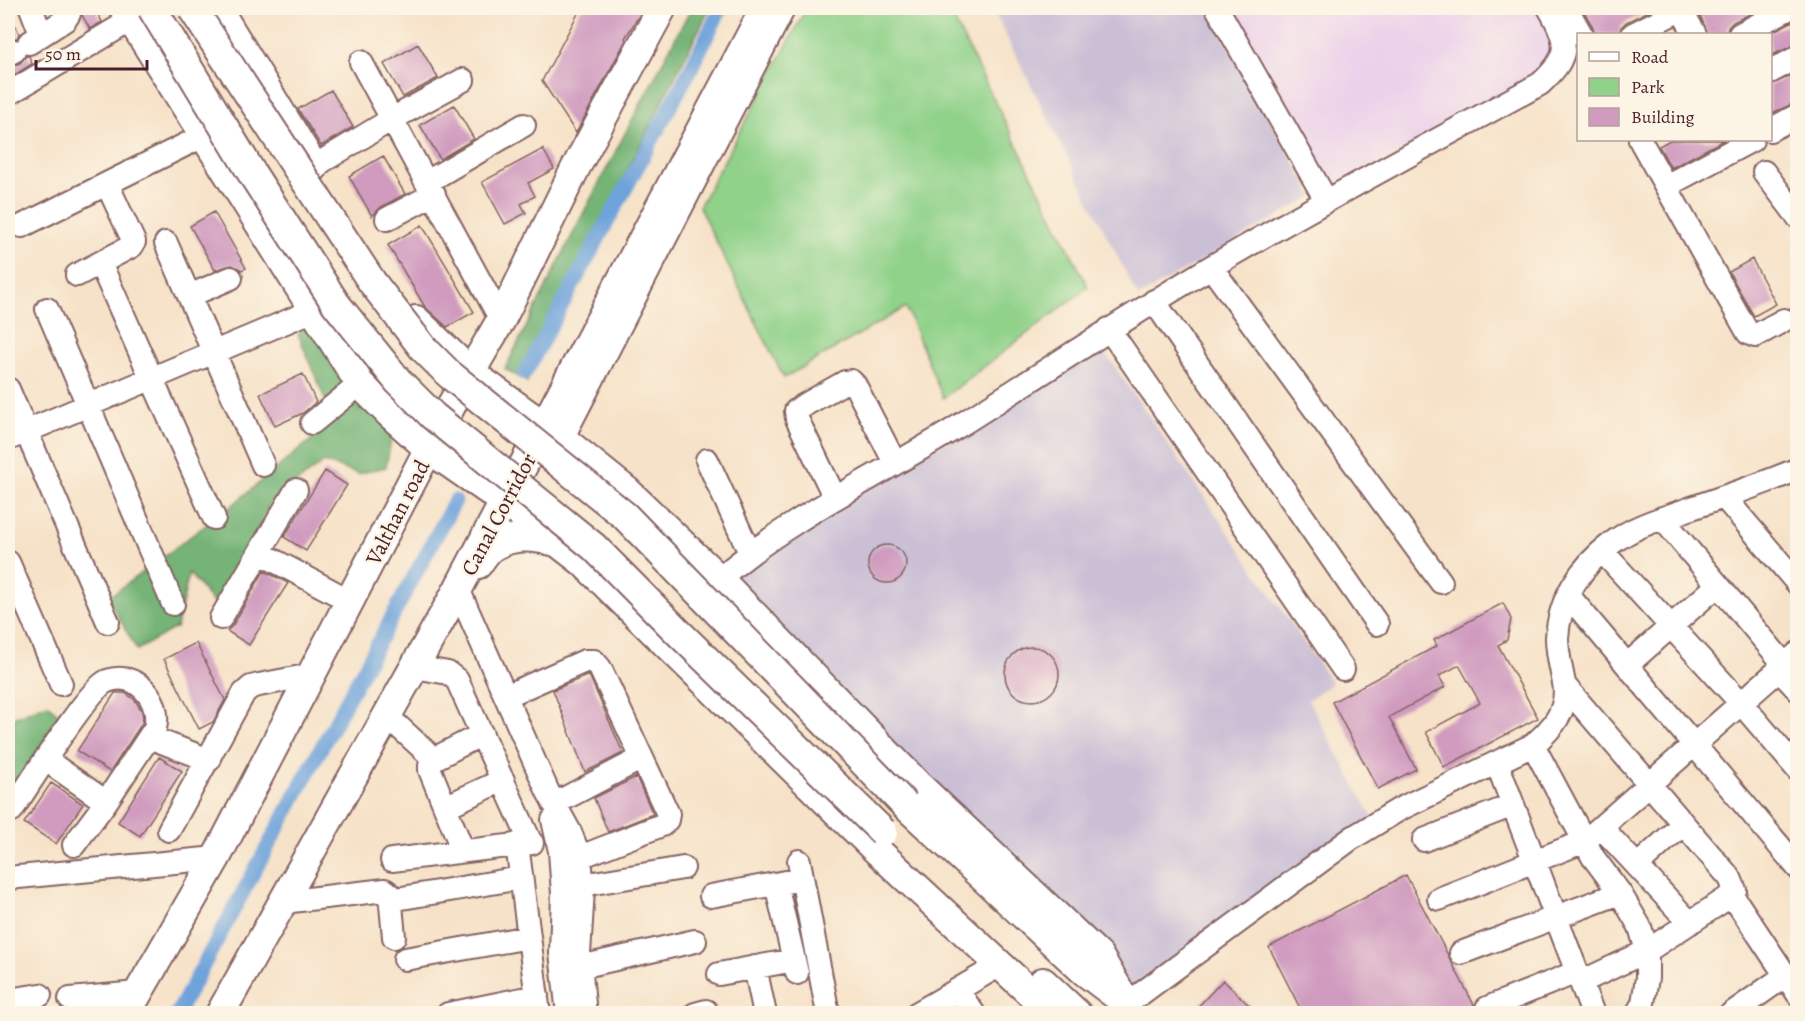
<svg xmlns="http://www.w3.org/2000/svg" width="1805" height="1021" viewBox="0 0 1805 1021" font-family="Alegreya,serif">
  <rect width="100%" height="100%" fill="#fcf5e5"/>
  <filter id="ink" filterUnits="userSpaceOnUse"><feTurbulence type="fractalNoise" baseFrequency=".0167" numOctaves="2"/><feDisplacementMap in="SourceGraphic" scale="12" xChannelSelector="R" yChannelSelector="G"/><feConvolveMatrix kernelMatrix="1 2 1 2 8 2 1 2 1" color-interpolation-filters="sRGB"/></filter>
  <filter id="wash" filterUnits="userSpaceOnUse"><feTurbulence type="fractalNoise" baseFrequency=".008" numOctaves="4" result="noise"/><feDisplacementMap in="SourceGraphic" scale="24" xChannelSelector="R" yChannelSelector="G"/><feGaussianBlur stdDeviation="1.35" result="paint"/><feColorMatrix in="noise" values="0 0 0 0 0 0 0 0 0 0 0 0 0 0 0 0 0 1.4 0 .05"/><feComposite in="paint" operator="in"/></filter>
  <g filter="url(#wash)">
    <rect width="100%" height="100%" fill="#f6e2c8"/>
    <!-- built -->
    <path fill="#ecd1ea" d="M1223,8H1539L1551,31L1554,50L1537,77L1328,191Z"/>
    <!-- industrial -->
    <path fill="#cbbfd5" d="M992,8H1207L1313,196L1138,297Z
      M1101,347L1332,683L1308,700L1374,820L1128,998L729,580L786,538Z"/>
    <!-- green -->
    <path fill="#90d28a" stroke="#6d785a" stroke-width="1.5" d="M807,8H948L1088,287L943,398L906,307L784,378L699,207Z"/>
    <!-- forest -->
    <path fill="#74b476" stroke="#5f6a50" stroke-width="1.5" d="M691,8H710L568,287L527,382L505,369L587,206Z
      M317,322L394,425L386,467L358,474L324,462L270,503L242,564L215,605L189,573L177,627L137,650L108,598L230,507L334,421L298,334Z
      M48,704L66,723L8,810V720Z"/>
    <g fill="none" stroke-linecap="round" stroke-linejoin="round">
      <!-- canal -->
      <path stroke="#6da2da" stroke-width="15" d="M525,373L689,72L721,8
        M177,1014L455,501"/>
    </g>
    <g id="blocks">
      <!-- building -->
      <path fill="#d09bbf" d="M82,8H95L102,22L90,29L82,15Z
        M581,8H644L625,38L626,40L576,133L542,81Z
        M1582,8H1655L1626,22L1621,27L1620,34H1594L1593,27Z
        M1697,8H1762L1733,22L1728,27L1727,34H1708Z
        M8,9L19,34L17,38L8,39Z
        M1797,19V44L1770,56V34H1768Z
        M418,44L438,78L403,97L384,64Z
        M26,56H29L32,64L8,79V67L20,63Z
        M1797,73V102L1770,114V85Z
        M331,90L353,127L321,146L298,109Z
        M454,105L474,139L440,159L420,125Z
        M1670,140H1724L1671,168L1659,146Z
        M543,149L554,169L528,183L535,196L521,204L526,213L505,224L482,182Z
        M383,156L405,194L381,207L372,216L349,176Z
        M214,212L246,268L242,270L232,265L215,270L190,226Z
        M422,225L474,312L447,327L425,307L388,245Z
        M1752,259L1776,304L1754,316L1729,272Z
        M303,374L316,402L303,413L275,426L260,394Z
        M325,471L347,485L306,551L284,537Z
        M868 564a19 19 0 1 1 38 0a19 19 0 1 1-38 0Z
        M264,571L288,583L249,645L227,631L233,625Z
        M1503,603L1511,619L1507,640L1498,645L1538,718L1444,767L1426,732L1480,703L1459,665L1439,676L1445,687L1389,717L1416,769L1378,789L1332,702L1437,646L1434,640Z
        M196,643L225,700L213,722L199,729L164,659Z
        M1005 674a27 27 0 1 1 54 0a27 27 0 1 1-54 0Z
        M589,675L623,753L585,772L553,690Z
        M115,693H125L135,700L142,711L143,718L142,723L110,772L77,751Z
        M159,757L182,771L140,836L118,822Z
        M636,777L653,814L608,832L594,798Z
        M51,783L83,804L56,844L24,823Z
        M1406,875L1474,1005L1475,1014H1303L1269,947Z
        M1223,980L1258,1014H1191Z"/>
    </g>
  </g>
  <g filter="url(#ink)">
    <use href="#blocks" fill-opacity="0" stroke="#866362" stroke-width="1.5"/>
    <g fill="none" stroke-linecap="round" stroke-linejoin="round">
      <!-- minor casing -->
      <g stroke="#866362" stroke-width="26">
        <path id="minor" d="M31,8L41,34
          M1217,8L1326,200
          M1680,8L1695,34
          M1568,11L1581,34
          M1633,34L1684,8
          M1740,34L1790,8
          M29,43L65,20L69,14V8
          M8,54L14,51
          M361,62L501,320
          M1770,72L1798,57
          M8,94L131,20
          M1770,130L1798,115
          M1640,140L1748,333L1755,336L1784,320
          M313,167L392,119L463,80
          M1764,172L1798,217
          M427,182L524,125
          M1666,186L1752,140
          M387,219L434,194
          M22,226L205,135
          M166,243L263,465
          M1211,267L1441,582
          M105,274L214,518
          M77,275L132,246L134,242L107,184
          M189,296L231,278
          M1154,301L1377,624
          M47,309L173,604
          M1109,329L1343,669
          M8,389L108,622
          M312,423L360,384
          M8,439L314,310
          M562,439L784,8
          M707,460L750,553
          M1724,497L1798,584
          M835,498L797,419L796,411L801,407L845,382L851,381L855,385L895,463
          M1662,518L1784,664
          M1602,551L1741,703L1798,770
          M260,553L350,601
          M8,562L61,684
          M719,579C790,517 875,478 954,429C1040,375 1124,319 1211,267C1319,203 1430,144 1540,84C1571,56 1569,42 1549,8
          M458,589L548,792L570,832L580,857L583,889L579,954L585,1014
          M1568,595L1798,868
          M221,618L296,490
          M1627,665L1718,585
          M415,667L448,673L457,680L531,843
          M1778,669L1798,690
          M1565,686L1730,878L1735,890L1732,895L1647,951L1581,982
          M506,696L585,661H594L600,668L668,814L667,820L662,825L580,857
          M387,716L434,759
          M149,737L209,760
          M1533,745L1593,857L1620,893L1640,927L1647,951V978L1643,1003L1637,1014
          M46,760L106,802
          M1497,763L1593,1014
          M554,804L642,758
          M445,807L503,780
          M12,810C27,788 88,689 107,681C137,670 162,701 155,728L106,802L74,845
          M553,820L560,851L563,894L561,953L568,1014
          M1601,827L1690,923
          M169,830L244,693L251,687L259,685L311,675
          M1424,840L1513,805
          M517,844L539,1014
          M463,851L430,770V765L434,759L482,734
          M392,860L532,843
          M799,861L828,1014
          M1637,866L1683,824
          M8,878L216,858
          M776,884L797,973
          M582,885L683,868
          M1732,895L1798,994
          M711,896L802,879
          M1439,899L1585,841L1798,653
          M390,900L521,878
          M283,902L385,890L390,894L394,937
          M1461,953L1620,893
          M405,959L529,937
          M580,967L695,941
          M755,967L765,1014
          M719,974L794,960
          M958,991L974,1014
          M70,999L138,993
          M8,1000L40,995
          M1127,1004L1352,838L1400,809L1533,745C1552,729 1569,710 1564,683C1561,668 1557,653 1557,638C1559,599 1581,566 1612,543C1634,526 1660,519 1686,510C1723,497 1761,485 1798,469
          M1487,1008L1577,972
          M448,1014L537,996
          M695,1014L706,1011
          M916,1014L1000,965
          M1731,1014L1785,976"/>
      </g>
      <!-- major casing -->
      <g stroke="#866362" stroke-width="32">
        <path id="major" d="M124,8L360,384L389,413L429,449L504,501L583,562L872,846L1053,1014
          M217,8L314,167
          M416,320L471,373L562,439L628,492L719,579L918,785L1099,956L1127,1004
          M478,564C482,558 488,549 494,546C513,534 535,537 556,542
          M905,805L1084,971L1117,996
          M1043,982L1077,1014
          M126,1014L216,858L452,404L501,320L575,169L662,8
          M220,1014L458,589L765,8"/>
      </g>
      <!-- minor -->
      <use href="#minor" stroke="#fff" stroke-width="22"/>
      <!-- major -->
      <use href="#major" stroke="#fff" stroke-width="28"/>
      <!-- major-bridge casing -->
      <g stroke="#866362" stroke-width="32" stroke-linecap="butt">
        <path id="major-bridge" d="M152,8L253,175L336,304L398,381L433,416L594,547L678,632L883,832
          M192,8L372,282L423,348L449,374L625,516L905,805"/>
      </g>
      <!-- major-bridge -->
      <use href="#major-bridge" stroke="#fff" stroke-width="28"/>
    </g>
  </g>
  <g text-anchor="middle" stroke-width="5" stroke-linejoin="round" paint-order="stroke">
    <!-- street labels -->
    <g font-size="22" fill="#4a1f2b" stroke="#fcf5e5">
      <text transform="translate(397 512) rotate(-63)" y="8">Valthan road</text>
      <text transform="translate(498 514) rotate(-62)" y="8">Canal Corridor</text>
    </g>
  </g>
  <!-- margin -->
  <rect width="1805" height="1021" fill="none" stroke="#fcf5e5" stroke-width="30"/>
  <!-- legend -->
  <rect x="1577" y="33" width="195" height="108" fill="#fcf5e5" stroke="#b59f9b" stroke-width="1.5"/>
  <rect x="1589" y="52" width="30" height="9" fill="#ffffff" stroke="#b59f9b" stroke-width="1.5"/>
  <text x="1631" y="63" font-size="18" fill="#4a1f2b">Road</text>
  <rect x="1589" y="78" width="30" height="18" fill="#90d28a" stroke="#b59f9b" stroke-width="1.5"/>
  <text x="1631" y="93" font-size="18" fill="#4a1f2b">Park</text>
  <rect x="1589" y="108" width="30" height="18" fill="#d09bbf" stroke="#b59f9b" stroke-width="1.5"/>
  <text x="1631" y="123" font-size="18" fill="#4a1f2b">Building</text>
  <!-- scale -->
  <path d="M36 60v9h111v-9" fill="none" stroke="#4a1f2b" stroke-width="3"/>
  <text x="45" y="60" font-size="18" fill="#4a1f2b" stroke="#fcf5e5" stroke-width="4.5" paint-order="stroke">50 m</text>
</svg>
